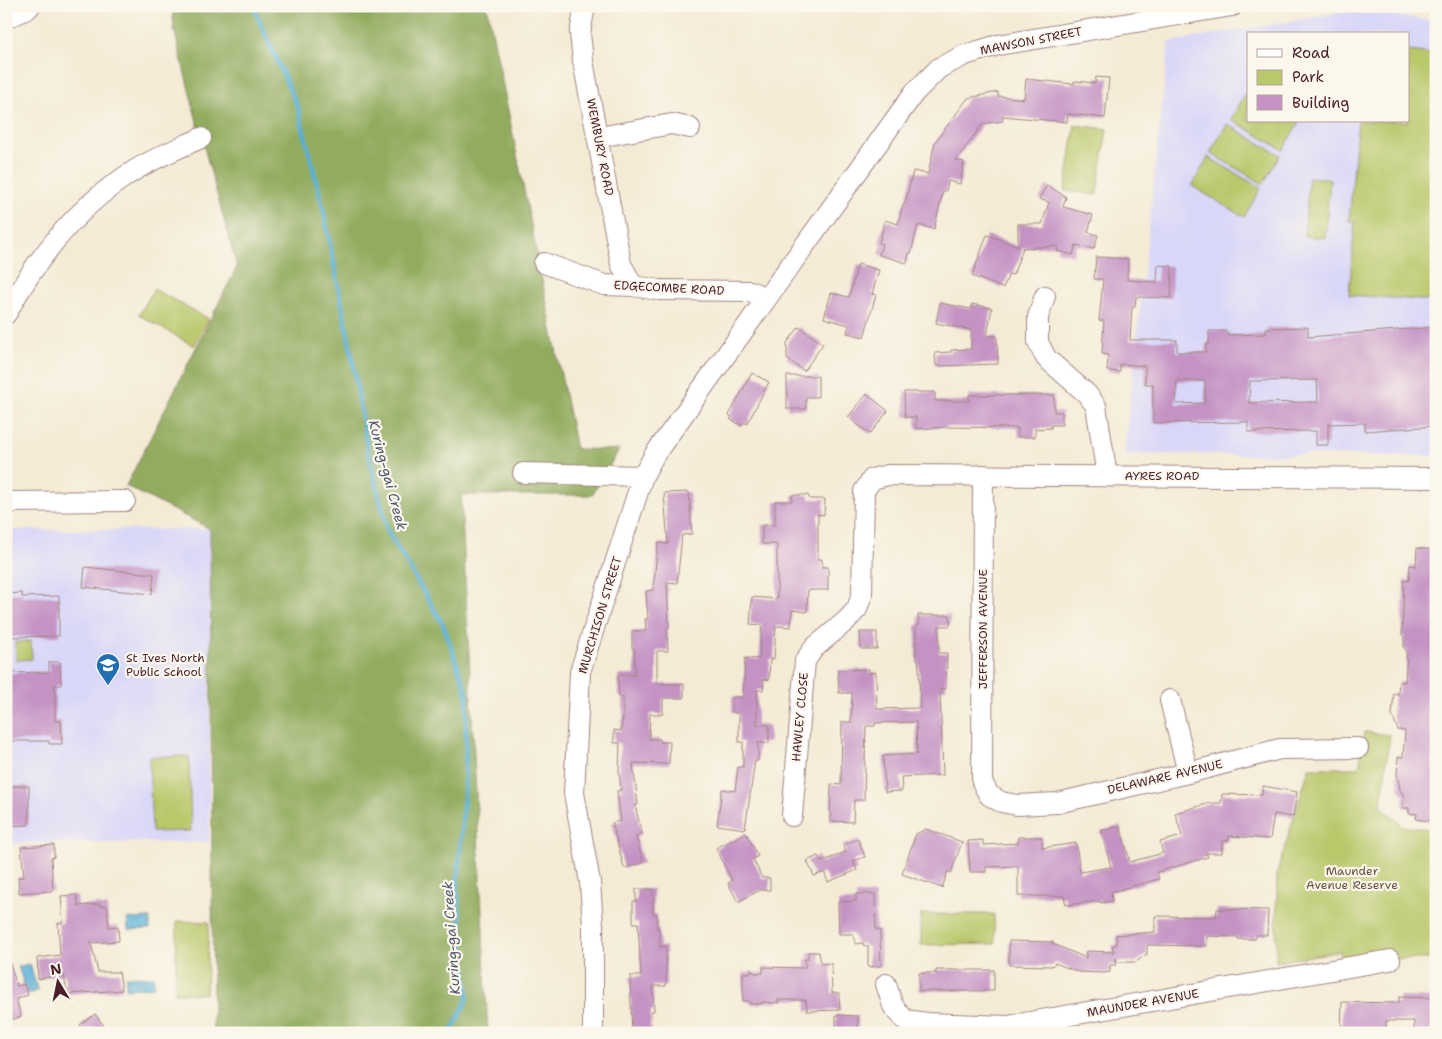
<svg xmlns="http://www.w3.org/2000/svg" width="1442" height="1039" viewBox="0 0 1442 1039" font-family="'Shantell Sans',sans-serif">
  <rect width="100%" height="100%" fill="#fbf7ec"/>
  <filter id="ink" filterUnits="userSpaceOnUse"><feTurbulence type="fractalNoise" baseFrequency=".02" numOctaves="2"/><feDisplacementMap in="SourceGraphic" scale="10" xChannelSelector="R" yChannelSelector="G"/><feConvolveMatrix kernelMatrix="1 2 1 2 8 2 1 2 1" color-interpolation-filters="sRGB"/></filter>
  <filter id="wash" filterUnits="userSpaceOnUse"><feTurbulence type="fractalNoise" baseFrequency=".0096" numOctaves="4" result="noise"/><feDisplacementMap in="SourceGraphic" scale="20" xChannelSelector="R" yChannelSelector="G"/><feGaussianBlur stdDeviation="1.12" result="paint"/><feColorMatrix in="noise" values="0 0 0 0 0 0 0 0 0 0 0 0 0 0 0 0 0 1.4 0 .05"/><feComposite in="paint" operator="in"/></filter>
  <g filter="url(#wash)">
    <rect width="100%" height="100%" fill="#f4ebd5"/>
    <!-- built -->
    <path fill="#d9d7f8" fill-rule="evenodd" d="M1350,11L1436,21V456L1124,454L1169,42ZM1248,34H1408V121H1248Z
      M210,529L209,842L6,843V530Z"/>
    <!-- green -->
    <path fill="#b9c86b" stroke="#82744b" d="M1408,51L1434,54L1436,51V301L1349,295L1355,221H1349L1358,121H1408Z
      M1248,90V121H1300L1283,150L1231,119Z
      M1227,124L1280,155L1263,184L1210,153Z
      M1075,125L1107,129L1097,195L1065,191Z
      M1208,157L1261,188L1244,217L1192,186Z
      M1309,177L1330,179L1325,238L1304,236Z
      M154,289L209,319L194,346L139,315Z
      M31,641L32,659L16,660L15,642Z
      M1364,732L1390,735L1381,806L1403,826L1436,830L1435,959H1340V951L1276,962L1277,873L1309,768H1359Z
      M189,756L191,831L152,832L149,757Z
      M921,914H994L995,944L921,945Z
      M177,921L209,922L206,994L175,993Z"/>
    <!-- forest -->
    <path fill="#92ac5f" stroke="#6e6645" d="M172,6H487L576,449L619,450L592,495H461L488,1033H213L210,529L126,486L237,267L196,118L174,29Z"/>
    <!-- water -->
    <path fill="#57afd4" stroke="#506780" d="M150,918V929L128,930L127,919Z
      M30,964L38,991L27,994L18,966Z
      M126,976L154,977V987L126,989Z"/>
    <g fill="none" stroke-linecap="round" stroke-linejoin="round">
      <!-- stream -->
      <path stroke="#57afd4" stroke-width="4.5" d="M253,6L298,108L323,208L352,356L368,453L388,532L443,624L467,693L465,784L457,889L468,997L451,1033"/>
    </g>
    <g id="blocks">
      <!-- building -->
      <path fill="#c493c4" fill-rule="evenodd" d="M1096,77L1109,78L1105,118L1068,114L1067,122L1002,116L1003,121L983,124L956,160L964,162L960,184L948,181L946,191H943L934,229L918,225L911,253H909L907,263L879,255L882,244L879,243L885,220L898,224L903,204H905L913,171L928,174L935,142L968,98L998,92V96L1024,99L1026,79L1074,84V81L1095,83Z
        M1047,185L1066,197L1063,207L1093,215L1088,232L1098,235L1094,249L1076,245L1073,255L1057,251L1058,246L1022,248H1023L1013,275L1009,274L1003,288L972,276L987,235L1018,246V224H1042L1049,202L1039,199Z
        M1096,257L1128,259L1127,280L1157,282L1158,265L1172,266L1171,298L1136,297L1135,307H1132L1130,340H1177V352H1206V344H1209V331H1227V335L1266,334V328L1308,327V337L1436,327V379L1433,380L1436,426L1365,431V423L1328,424V445H1316V431L1248,432V422L1153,423V384H1145V366L1120,364V372L1107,371L1108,355L1102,354L1104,321H1099L1103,279H1094ZM1317,380L1318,402L1249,403L1250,381ZM1177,381H1205V403L1176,404Z
        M858,264L879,270L872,294L876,295L864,337L847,333L849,325L824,318L831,293L849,297Z
        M940,303L971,309L972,304L992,308L987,336H997L998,364L936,366L935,353L951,352V350L971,349V330L936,323Z
        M799,327L823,344L804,371L787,359V343Z
        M752,373L769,382L747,424L744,422L742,426L730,419L732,417L729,415Z
        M787,376H818V397H806V409H787Z
        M904,392H935V401H969V395H1054V412H1062V425H1051V428L1035,429V437H1018V428L946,427L916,429V417H905Z
        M867,394L888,411L870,434L848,417Z
        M689,492L692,534L682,535L677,583L667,582L669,628H667L668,651H657V684H684V698H663V714H650L649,739H660V742H670L669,764L633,763L638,805H635L642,834L636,836L643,863L624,868L612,823L621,821L617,791L621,790L619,771L620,743H614V730L621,731L622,720H623V697H619L618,675H635L634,648H632V631H646L645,619H648L646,591L653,590L658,543L668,544L664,493Z
        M792,495H808L810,499H825L824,515L818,514V559H822V567H828V590H808L807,612L792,610L791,627L776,626L774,659H770L769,680L764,679L763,690H757V725H769V743H758V761H755L745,829L717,825L722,789L735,791L738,767H743V742H739V714L732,712V697H743L745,658L759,659L762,625L750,624L752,597L777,599V544H762V525H775V501H792Z
        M1417,548L1436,550V759L1434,771H1436V822L1416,819L1417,814L1409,813V808H1403L1404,796L1400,790L1397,774L1398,757H1403L1405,731L1398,730L1392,715L1394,693L1398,694L1399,682H1405L1407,651L1404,648V637L1402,635L1404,580L1409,581L1410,565L1416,566Z
        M85,567L154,574L152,594L83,587Z
        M22,593V597L59,596V636L6,637V594Z
        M918,615H950V626H939V653H947L946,689H940L943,775L901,777L902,791L885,792L883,756L917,754L916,722L875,723V726H866L864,800H854L853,822L830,821L831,784L841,785L842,722H851L852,693H839L838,670L869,669V673L876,672L877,709L920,708L919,668L918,659H916V625H919Z
        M860,632H877V649H861Z
        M49,662H60L61,685H55V721H61L62,744H49V741H6V673L49,672Z
        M6,786H29V825L6,826Z
        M1263,786L1297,792L1293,817L1274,814L1270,839L1229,836L1228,841H1222V853H1206L1208,857L1157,872L1159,879L1111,892L1112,901L1100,903V901L1066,905L1064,896H1018V866L986,867V872H970L968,841L983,840V845L1018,843V837H1042V848L1076,843L1080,872L1111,867L1101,831L1120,826L1130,862L1163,853L1160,842L1182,836L1175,813L1210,803H1221L1222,794L1262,795Z
        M926,829L962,842L951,873L948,871L942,888L902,874L916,834Z
        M746,833L758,856L753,859L762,878H770V890H760L738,902L728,883L732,881L716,848Z
        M858,839L865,857L853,861L857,870L828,882L824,872L814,876L807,861L818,856L821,862L846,852L843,845Z
        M54,845V857L51,858L53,891L19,893L18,877H24L21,847Z
        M636,889H653V914H657V929L659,928L660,947L666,946V986H653L654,1011H651L650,1033H632L630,976H641L638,923H633V901H636Z
        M856,894H875L876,930H880L881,966L868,967V946H864L863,943L856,944L853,934H839L838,902L856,901Z
        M77,895L78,906L100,904V906H107L109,927L118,926L119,941L91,943L98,972H119L122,990L69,994L68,990L66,988L64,974L38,979L37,958L60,955L58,923H63L61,896Z
        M1217,909L1268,910L1267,935H1256L1255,939H1238V937L1207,936V946L1147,945V954L1136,962H1117L1116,958V965H1110V972L1104,973L1078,972L1055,963L1052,966L1009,965V941L1053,942V944L1086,958V951L1114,952L1112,946L1117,944L1116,935L1155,932V916L1216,917Z
        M808,952H819L821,964L831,963L832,993H839L840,1010L807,1011L806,1000H777L779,1003L762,1002V1004H750V1001H743V973H750V971H753L754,973H763V967L805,968V959H808Z
        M6,961H9L17,986L24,984L28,995L16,999L21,1017L6,1021Z
        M936,970H994V991H919V973H936Z
        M1399,997L1436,998V1032H1414V1021H1386V1033H1341L1342,1002L1399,1003Z
        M95,1014L109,1033H86L80,1025Z
        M836,1015L858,1016V1033H836Z"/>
    </g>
  </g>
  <g filter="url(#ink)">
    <use href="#blocks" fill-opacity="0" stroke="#9f8580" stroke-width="1"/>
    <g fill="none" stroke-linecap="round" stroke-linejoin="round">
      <!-- minor casing -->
      <g stroke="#9f8580" stroke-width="22">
        <path id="minor" d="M585,6L580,33L583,61L621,264L633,286
          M9,17L27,9L30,6
          M599,137L672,124L690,128
          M544,263L604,285L633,286L659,290L750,291L766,298
          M1045,296L1038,317V342L1046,358L1087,394L1096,406L1107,476
          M6,314C35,261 73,212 123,178C147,161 175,150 201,138
          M523,473L643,476
          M983,475L982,782L989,795L1001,802L1017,805L1057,803L1188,773L1280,749L1358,748
          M6,502L125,501
          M1170,700L1188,773
          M792,816L805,661L814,648L846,621L857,609L862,594L864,491L872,479L888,475L1436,478
          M886,984L893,1006L905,1020L927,1023L1007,1026L1390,960
          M593,1033V925L590,882L574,793L580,672L643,476L655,454L914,93L939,68L965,55L998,45L1232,6"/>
      </g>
      <!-- minor -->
      <use href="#minor" stroke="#fff" stroke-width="20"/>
    </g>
  </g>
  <!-- icons -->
  <defs>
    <g id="school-pin" transform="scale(1.25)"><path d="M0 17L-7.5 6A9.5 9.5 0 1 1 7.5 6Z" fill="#1f6fb2" stroke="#fbf7ec"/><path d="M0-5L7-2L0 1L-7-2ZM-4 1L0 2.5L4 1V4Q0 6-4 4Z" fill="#fff"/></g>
  </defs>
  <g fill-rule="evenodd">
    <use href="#school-pin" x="108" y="665"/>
  </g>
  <g text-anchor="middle" stroke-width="4.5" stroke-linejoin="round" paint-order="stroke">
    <!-- street labels -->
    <g font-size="12" fill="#4a1f2b" stroke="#fbf7ec">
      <text transform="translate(1031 41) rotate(-11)" y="4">MAWSON STREET</text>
      <text transform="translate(600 147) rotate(79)" y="4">WEMBURY ROAD</text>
      <text transform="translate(669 288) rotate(3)" y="4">EDGECOMBE ROAD</text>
      <text x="1162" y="480">AYRES ROAD</text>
      <text transform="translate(600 615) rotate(-73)" y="4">MURCHISON STREET</text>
      <text transform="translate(983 629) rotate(-90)" y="4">JEFFERSON AVENUE</text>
      <text transform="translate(800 717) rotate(-85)" y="4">HAWLEY CLOSE</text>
      <text transform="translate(1165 777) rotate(-13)" y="4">DELAWARE AVENUE</text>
      <text transform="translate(1143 1003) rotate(-10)" y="4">MAUNDER AVENUE</text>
    </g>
    <!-- poi labels -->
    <g font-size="12" fill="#4a1f2b" stroke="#fbf7ec" text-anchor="start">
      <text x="126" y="662">St Ives North<tspan x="126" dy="14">Public School</tspan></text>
    </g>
    <!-- park labels -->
    <g font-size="12" fill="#6b523e" stroke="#fbf7ec">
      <text x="1352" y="875">Maunder<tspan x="1352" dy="14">Avenue Reserve</tspan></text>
    </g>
    <!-- water labels -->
    <g font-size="14" font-style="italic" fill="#4f596f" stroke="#fbf7ec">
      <text transform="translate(388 475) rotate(75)" y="5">Kuring-gai Creek</text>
      <text transform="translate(451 938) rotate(-94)" y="5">Kuring-gai Creek</text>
    </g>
  </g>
  <!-- margin -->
  <rect width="1442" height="1039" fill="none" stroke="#fbf7ec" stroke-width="25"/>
  <!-- legend -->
  <rect x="1247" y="32" width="162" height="90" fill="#fbf7ec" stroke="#b4a19f"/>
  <rect x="1257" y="49" width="25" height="8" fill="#ffffff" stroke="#b4a19f"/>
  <text x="1292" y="58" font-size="15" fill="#4a1f2b">Road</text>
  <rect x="1257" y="70" width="25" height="15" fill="#b9c86b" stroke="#b4a19f"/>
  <text x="1292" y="82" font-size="15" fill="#4a1f2b">Park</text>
  <rect x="1257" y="95" width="25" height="15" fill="#c493c4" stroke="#b4a19f"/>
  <text x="1292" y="108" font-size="15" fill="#4a1f2b">Building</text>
  <!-- north arrow -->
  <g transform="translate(58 982) rotate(350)" stroke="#fbf7ec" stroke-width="4" paint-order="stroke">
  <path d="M0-4L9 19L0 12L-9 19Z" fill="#4a1f2b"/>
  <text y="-8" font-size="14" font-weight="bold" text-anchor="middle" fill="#4a1f2b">N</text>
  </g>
</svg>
